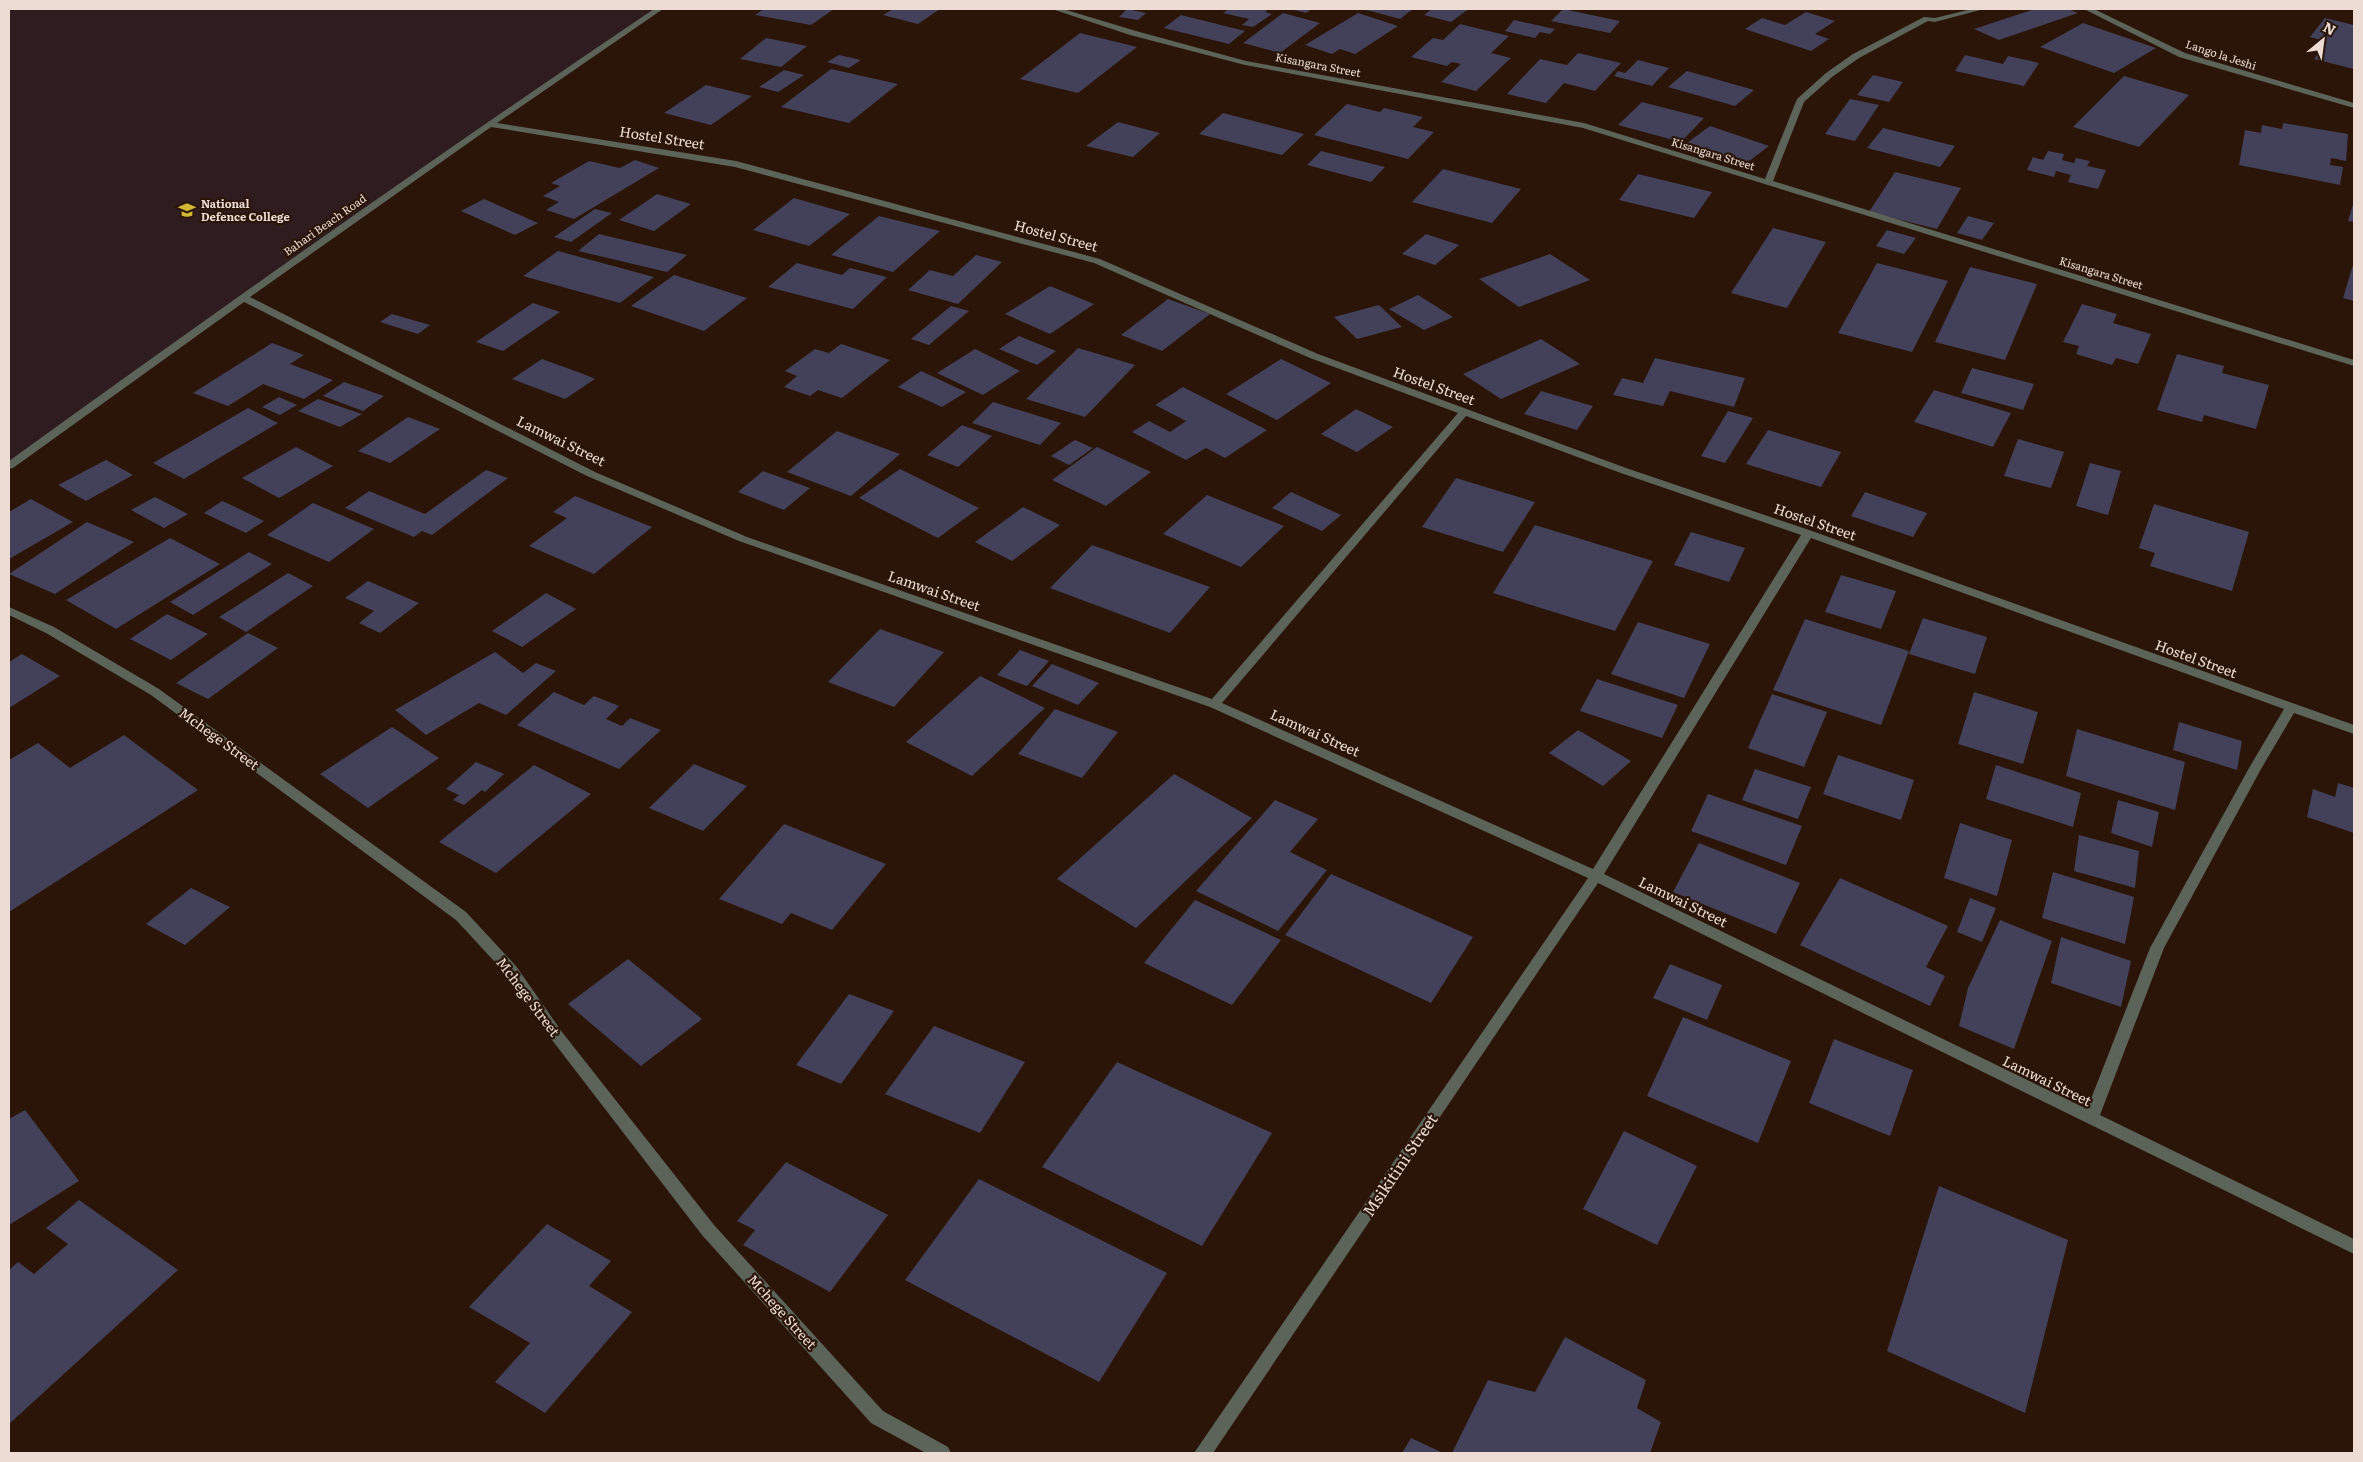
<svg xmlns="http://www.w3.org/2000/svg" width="2363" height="1462" viewBox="0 0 2363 1462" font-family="Literata,serif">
  <rect width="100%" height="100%" fill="#2a1508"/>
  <!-- education -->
  <path fill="#2f1c1f" d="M9,9H658L554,79L242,297L9,466Z"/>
  <!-- building -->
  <path fill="#434059" d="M764,9H834L811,25L755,15Z
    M893,9H940L918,24L883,15Z
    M1127,9L1146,13L1138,20L1119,17Z
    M1229,9H1269L1265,12L1272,14L1253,27L1242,25L1249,19L1223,13Z
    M1290,9H1312L1306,13Z
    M1363,9H1413L1400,19Z
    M1432,9H1464L1467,10L1451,22L1424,15Z
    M1563,9L1620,21L1610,33L1551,21Z
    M2035,9H2068L2078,13L1999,40L1974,29Z
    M1806,12L1835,21L1815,34L1829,39L1811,51L1745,29L1762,18L1785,25Z
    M1283,13L1320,23L1280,53L1243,43Z
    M1358,13L1398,26L1355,54L1340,49L1332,54L1305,45Z
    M1181,15L1245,31L1229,44L1164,28Z
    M2325,18L2354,25V69L2314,59L2327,42L2310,37Z
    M1514,20L1555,29L1550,34L1540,32L1535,38L1505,31Z
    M2083,23L2156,48L2114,73L2040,47Z
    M1460,24L1509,36L1491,53L1511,58L1476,91L1441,82L1461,64L1452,62L1447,66L1411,57L1433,38L1443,40Z
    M1080,33L1137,47L1078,93L1020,79Z
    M766,38L807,46L781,67L740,59Z
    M1578,53L1621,63L1595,91L1564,83L1546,103L1507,94L1540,59L1567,65Z
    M839,55L861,60L849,68L827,62Z
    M1965,55L2003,64L2008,56L2039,63L2024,86L1955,71Z
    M1638,60L1669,68L1652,86L1614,76L1618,71L1625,73Z
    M831,69L898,84L849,123L781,107Z
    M784,70L804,75L778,92L759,87Z
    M1687,71L1754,90L1735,106L1668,87Z
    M1873,75L1903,82L1889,102L1857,95Z
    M2124,76L2189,95L2139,147L2073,127Z
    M706,85L752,96L711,125L664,113Z
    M1850,99L1879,105L1855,141L1825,134Z
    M1642,102L1704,118L1681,142L1618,125Z
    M1347,104L1380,112L1384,108L1423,117L1413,127L1434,132L1408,159L1314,135Z
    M1223,113L1304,134L1282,155L1199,134Z
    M1118,122L1160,133L1133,157L1086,146Z
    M2283,123L2348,134L2346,161L2331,158L2330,165L2343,167L2340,185L2239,165L2245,130L2261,133L2262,125L2282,129Z
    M1710,126L1769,146L1744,165L1697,149L1692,153L1680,148Z
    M1883,128L1955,146L1940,167L1867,148Z
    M1321,151L1385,167L1371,182L1307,165Z
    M2048,151L2064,154L2062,160L2074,163L2076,158L2090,161L2087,166L2106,170L2098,189L2068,182L2071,175L2056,171L2054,177L2027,170L2033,157L2043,160Z
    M635,160L659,168L574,219L546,210L559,202L543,196L560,186L551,183L589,161L620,168Z
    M1443,169L1521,189L1492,223L1412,202Z
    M1895,172L1961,188L1937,229L1869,212Z
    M1638,174L1712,192L1694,218L1619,200Z
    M657,194L691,204L654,231L619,220Z
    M794,198L850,214L809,246L753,230Z
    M484,199L538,223L515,235L461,211Z
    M2354,201V222L2348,221Z
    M595,209L612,213L571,242L554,237Z
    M879,216L940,231L893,272L831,255Z
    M1968,216L1994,223L1982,240L1957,233Z
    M1773,228L1826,242L1787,308L1731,293Z
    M1887,230L1916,238L1904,254L1876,246Z
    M599,234L687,255L667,272L578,251Z
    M1426,234L1459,245L1435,265L1402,254Z
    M558,251L654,277L620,303L523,276Z
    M1550,254L1590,280L1519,307L1479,279Z
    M976,255L1002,262L958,304L908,290L930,270L953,276Z
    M797,263L842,275L850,268L887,277L853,309L768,287Z
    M1877,263L1948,281L1912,352L1838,333Z
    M2353,265L2354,266V301L2343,298Z
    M1970,267L2037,284L2005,360L1935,342Z
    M674,275L747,298L704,331L631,306Z
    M1050,286L1094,304L1050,334L1005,314Z
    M1418,295L1453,317L1424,330L1389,309Z
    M1168,299L1210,314L1162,351L1121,335Z
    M533,303L560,312L503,351L476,342Z
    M2082,304L2117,314L2113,323L2151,334L2138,364L2116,358L2112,365L2076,354L2079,346L2063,342Z
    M1379,305L1402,327L1357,339L1334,317Z
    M951,306L969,311L929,345L911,339Z
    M392,314L430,325L418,334L380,322Z
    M1019,336L1056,351L1037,365L999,349Z
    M1541,339L1580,364L1501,399L1463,374Z
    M272,343L304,355L290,364L333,380L304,399L263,384L228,406L193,393Z
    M841,344L890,360L842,398L818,390L810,396L784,387L797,376L785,371L815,349L829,353Z
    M1078,348L1135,365L1085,417L1026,399Z
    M975,349L1020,371L983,395L937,373Z
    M2177,354L2224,366L2222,373L2269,385L2256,429L2204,415L2202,422L2157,410Z
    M1655,358L1745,378L1734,407L1670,391L1663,406L1613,395L1622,378L1643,383Z
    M542,359L586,375L595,379L565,399L512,379Z
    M1281,359L1331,383L1277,420L1226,394Z
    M1972,368L2034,384L2023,410L1961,393Z
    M921,371L966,392L942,407L898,387Z
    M344,382L384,396L363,411L323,396Z
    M1183,387L1267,430L1225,458L1206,448L1186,460L1132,432L1149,421L1170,432L1186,421L1155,405Z
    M1934,390L2011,413L1993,447L1914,422Z
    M1541,391L1593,406L1577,430L1524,414Z
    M279,397L297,405L280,415L262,407Z
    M318,399L362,414L340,427L298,411Z
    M993,402L1061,423L1040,445L972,423Z
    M248,408L278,423L184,479L153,463Z
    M1356,409L1393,427L1357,452L1321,434Z
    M1728,411L1753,418L1725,463L1701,456Z
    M408,417L440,429L390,463L358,451Z
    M962,425L992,436L958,467L927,455Z
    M1768,430L1841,452L1821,487L1746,464Z
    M837,431L900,454L851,496L787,472Z
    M2018,439L2064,452L2051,488L2004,476Z
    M1075,440L1093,448L1069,465L1051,456Z
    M296,447L333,466L279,498L242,478Z
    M1097,447L1151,472L1106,506L1052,480Z
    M106,460L133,475L86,501L58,485Z
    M2090,463L2121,471L2108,515L2076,506Z
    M900,469L979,508L938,538L859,498Z
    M486,470L508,478L432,535L422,531L414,537L345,508L369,491L425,514Z
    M763,471L810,488L784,510L738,492Z
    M1456,478L1535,502L1503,552L1422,527Z
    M1291,492L1341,515L1322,531L1272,508Z
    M1865,492L1927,513L1913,537L1851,516Z
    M1207,495L1284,526L1241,567L1163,534Z
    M575,496L652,527L594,574L529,546L567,518L553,512Z
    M155,497L188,514L164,528L131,510Z
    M31,499L73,522L9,559V512Z
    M222,501L227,503L264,521L246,533L204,513Z
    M313,503L374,529L329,562L267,535Z
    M2154,504L2249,532L2232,591L2150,566L2155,553L2139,548Z
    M1023,507L1060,525L1012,561L975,542Z
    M87,522L134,542L55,594L9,574Z
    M1535,525L1653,561L1615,631L1493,593Z
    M1691,532L1745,548L1729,582L1674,565Z
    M170,538L220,564L116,629L66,600Z
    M1092,545L1210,587L1170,633L1050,588Z
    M249,552L272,564L193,615L170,602Z
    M288,573L313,586L246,632L219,617Z
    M1841,575L1896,591L1881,629L1825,612Z
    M368,581L419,603L380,633L359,623L374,611L345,598Z
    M546,593L576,609L522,647L492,631Z
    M167,614L208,634L171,660L130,639Z
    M1923,618L1987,637L1975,674L1909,654Z
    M1805,619L1909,651L1881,725L1773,690Z
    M1638,622L1710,644L1684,698L1611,674Z
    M880,629L944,652L894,707L828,682Z
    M248,633L278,648L208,699L176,683Z
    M1020,650L1049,661L1027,686L997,675Z
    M495,652L523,673L536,663L556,671L506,715L479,703L426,735L395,710Z
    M22,654L60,676L9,708V662Z
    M1052,664L1099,683L1078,705L1032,686Z
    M980,676L1045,708L972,776L906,742Z
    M1597,679L1678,705L1662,738L1580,711Z
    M554,692L584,705L594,696L619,706L606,719L622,726L630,718L661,730L619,769L517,725Z
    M1974,692L2038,712L2023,764L1958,744Z
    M1772,694L1827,712L1804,767L1748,748Z
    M1055,709L1118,732L1082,778L1018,754Z
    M2179,722L2242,741L2237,770L2173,750Z
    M392,727L439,758L368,808L320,774Z
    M2077,729L2185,762L2175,810L2066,776Z
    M1578,730L1631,761L1603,786L1549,753Z
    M124,735L198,790L9,912V760L38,743L70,768Z
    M1838,755L1914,780L1901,820L1823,794Z
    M476,762L504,774L485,792L482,790L464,805L453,800L459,795L446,789Z
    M694,764L747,786L703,831L649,808Z
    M534,765L591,794L496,873L439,842Z
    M1996,765L2081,793L2073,827L1986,799Z
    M1755,769L1811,787L1798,819L1742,800Z
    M1174,774L1252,818L1136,928L1057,879Z
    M2338,783L2354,788V833L2307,817L2313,789L2335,797Z
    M1708,794L1802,826L1786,865L1691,831Z
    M1275,800L1318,819L1290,852L1327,870L1278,931L1196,891Z
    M2118,800L2159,812L2152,847L2111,833Z
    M1960,823L2012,840L1997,896L1944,878Z
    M784,824L886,864L832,930L791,913L782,924L719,899Z
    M2079,835L2139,851L2135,888L2074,871Z
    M1699,843L1800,883L1776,934L1673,892Z
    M2053,872L2134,897L2125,944L2042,918Z
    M1331,874L1473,937L1431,1003L1285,935Z
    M1840,878L1948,926L1926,967L1945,976L1930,1006L1800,945Z
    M191,888L230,907L185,945L146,924Z
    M1970,898L1996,908L1982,942L1957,932Z
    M1195,900L1281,940L1232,1005L1144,963Z
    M2000,920L2052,941L2014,1049L1959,1026L1968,988Z
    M2061,937L2131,961L2121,1007L2051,983Z
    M628,959L702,1019L641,1066L568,1004Z
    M1670,964L1722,985L1707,1020L1653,998Z
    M849,994L894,1011L841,1084L796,1065Z
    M1683,1017L1791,1061L1758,1143L1647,1096Z
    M934,1026L1025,1062L980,1133L885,1094Z
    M1834,1039L1913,1070L1890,1136L1809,1103Z
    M1117,1062L1272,1133L1202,1246L1042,1167Z
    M25,1110L79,1181L9,1225V1119Z
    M1624,1131L1697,1166L1657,1245L1583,1209Z
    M786,1162L888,1215L830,1292L743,1245L755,1230L737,1221Z
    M979,1179L1167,1273L1099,1382L905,1280Z
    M1939,1186L2068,1240L2025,1413L1887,1351Z
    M79,1200L178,1270L9,1424V1270L18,1262L34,1274L68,1244L46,1228Z
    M547,1224L611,1261L589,1286L632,1312L545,1413L495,1382L530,1343L469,1307Z
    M1565,1337L1646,1380L1637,1408L1661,1422L1650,1453H1452L1488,1380L1535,1392Z
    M1411,1438L1443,1453H1402Z"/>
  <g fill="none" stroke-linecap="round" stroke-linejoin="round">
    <!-- minor -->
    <path fill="#5c6358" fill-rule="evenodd" d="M654,9H663L497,123L736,161L1100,259L1318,354L1626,468L1812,531L2354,725V734L2294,713L2261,769L2164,948L2100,1115L2354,1239V1254L1598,883L1213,1453H1194L1588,878L1210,707L739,541L587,476L244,302L13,468L9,469V461C222,307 436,156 654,9ZM491,127L735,167L1094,263L1310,358L1458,413L1212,699L747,537L595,472L250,297ZM1466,416L1618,472L1801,535L1593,869L1222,703ZM1811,538L2284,709L2249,768L2150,948L2087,1109L1604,874Z
      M1052,9H1063L1136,31L1246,61L1584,123L1765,179L1797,99L1826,73L1853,54L1924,17L1935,18L1972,9H1984L1935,22L1928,21L1859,58L1832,77L1804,102L1773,181L2354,360V366L1583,128L1245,65L1130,35Z
      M2084,9H2094L2185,53L2354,103V108L2179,57Z
      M9,607L54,627L159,689L466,912L516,966L562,1032L714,1225L883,1411L948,1447L951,1453H926L871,1423L702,1235L552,1040L506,974L456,920L151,695L46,633L9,615Z"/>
  </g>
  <!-- icons -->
  <defs>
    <g id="school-bare" transform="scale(1.35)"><path d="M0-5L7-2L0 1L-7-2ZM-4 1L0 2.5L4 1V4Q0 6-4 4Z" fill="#d2b736" stroke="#2a1508" stroke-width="2.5" paint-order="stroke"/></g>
  </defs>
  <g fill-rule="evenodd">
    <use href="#school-bare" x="187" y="210"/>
  </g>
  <g text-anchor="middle" stroke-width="4.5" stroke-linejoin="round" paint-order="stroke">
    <!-- far-street labels -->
    <g font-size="11" fill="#ecdcd4" stroke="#2a1508">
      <text transform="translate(2221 55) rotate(18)" y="4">Lango la Jeshi</text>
      <text transform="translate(1318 65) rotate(11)" y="4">Kisangara Street</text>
      <text transform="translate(1713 154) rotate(17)" y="4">Kisangara Street</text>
      <text transform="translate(325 225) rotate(-35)" y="4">Bahari Beach Road</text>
      <text transform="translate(2101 273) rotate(17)" y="4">Kisangara Street</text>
    </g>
    <!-- far-poi labels -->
    <g font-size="11" font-weight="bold" fill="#ecdcd4" stroke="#2a1508" text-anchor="start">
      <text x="201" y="208">National<tspan x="201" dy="13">Defence College</tspan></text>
    </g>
    <!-- street labels -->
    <g font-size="14" fill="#ecdcd4" stroke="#2a1508">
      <text transform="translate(662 138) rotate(9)" y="5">Hostel Street</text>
      <text transform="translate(1056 236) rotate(15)" y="5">Hostel Street</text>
      <text transform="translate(1434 386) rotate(20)" y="5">Hostel Street</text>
      <text transform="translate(561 441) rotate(26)" y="5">Lamwai Street</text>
      <text transform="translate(1815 522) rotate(19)" y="5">Hostel Street</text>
      <text transform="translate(934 591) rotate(19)" y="5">Lamwai Street</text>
      <text transform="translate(2196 659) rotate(20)" y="5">Hostel Street</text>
      <text transform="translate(1315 733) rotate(24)" y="5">Lamwai Street</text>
      <text transform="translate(219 739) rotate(36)" y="5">Mchege Street</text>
      <text transform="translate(1683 902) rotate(26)" y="5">Lamwai Street</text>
      <text transform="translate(528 997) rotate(53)" y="5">Mchege Street</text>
      <text transform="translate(2047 1081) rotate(26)" y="5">Lamwai Street</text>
      <text transform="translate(782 1312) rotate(48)" y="5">Mchege Street</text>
    </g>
    <!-- near-street labels -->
    <g font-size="16" fill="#ecdcd4" stroke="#2a1508">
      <text transform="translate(1400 1165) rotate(-56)" y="6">Msikitini Street</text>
    </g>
  </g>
  <!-- border -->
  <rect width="2363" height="1462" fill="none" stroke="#ecdcd4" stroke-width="20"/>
  <!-- north arrow -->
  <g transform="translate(2323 40) rotate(29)" stroke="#2a1508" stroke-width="4" paint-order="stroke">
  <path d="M0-4L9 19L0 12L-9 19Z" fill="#ecdcd4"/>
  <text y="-8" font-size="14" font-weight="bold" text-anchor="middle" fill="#ecdcd4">N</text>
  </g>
</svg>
